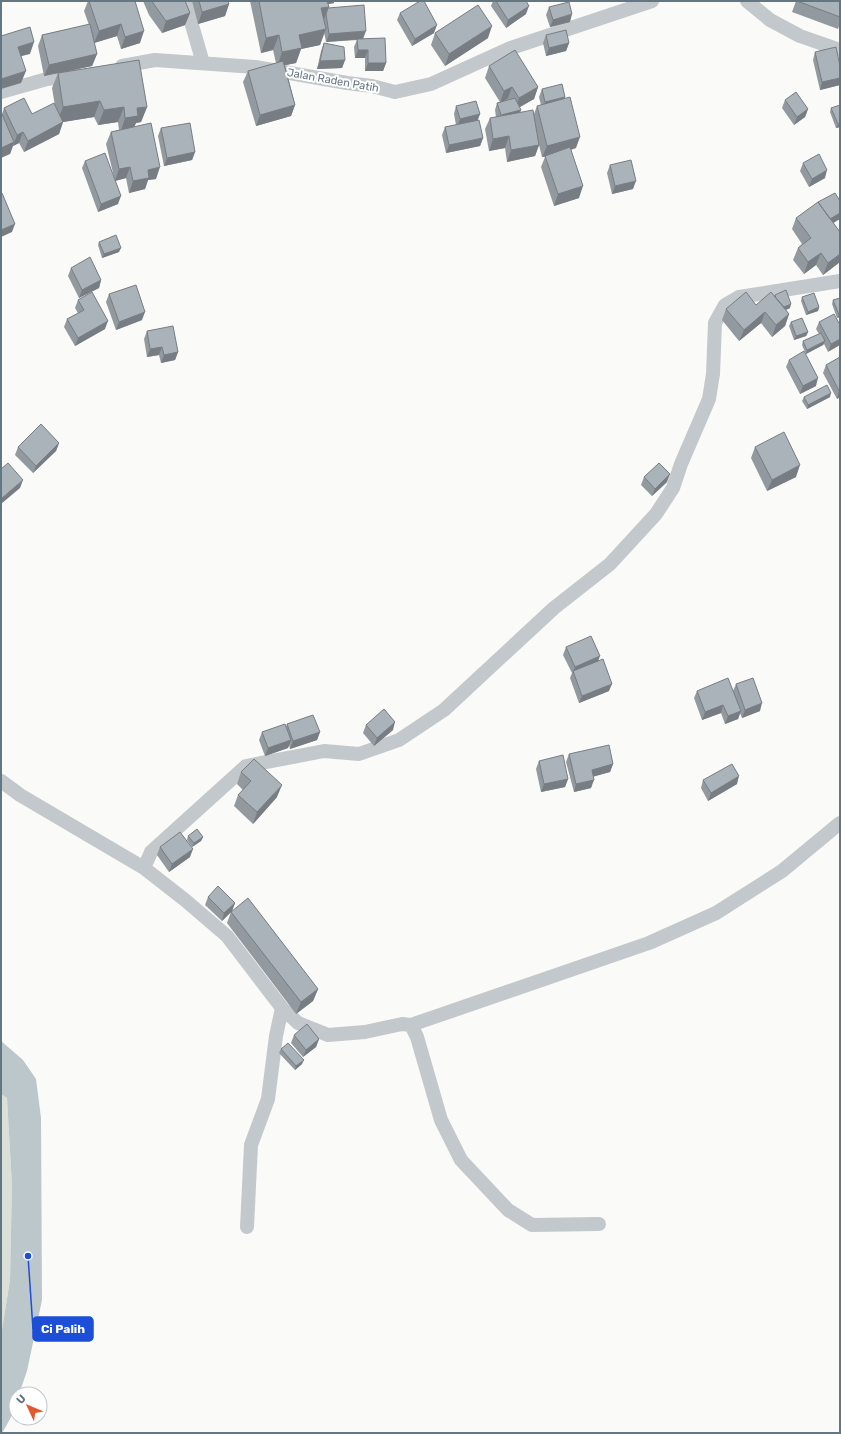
<svg xmlns="http://www.w3.org/2000/svg" width="841" height="1434" viewBox="0 0 841 1434" font-family="Rubik,sans-serif">
  <rect width="100%" height="100%" fill="#fafaf8"/>
  <!-- green -->
  <path fill="#dadfd7" d="M1,1094L7,1098L12,1186L10,1280L1,1336Z"/>
  <!-- water -->
  <path fill="#bbc7cb" d="M1,1041L23,1060L36,1079L41,1118L42,1300L27,1371L19,1394H16C16,1409 10,1420 2,1433L1,1336L10,1280L12,1186L7,1098L1,1094Z"/>
  <g fill="none" stroke-linecap="round" stroke-linejoin="round">
    <!-- minor -->
    <path stroke="#c3c8cc" stroke-width="14" d="M185,1L203,63
      M747,1L770,20L800,36L840,50
      M122,66L155,60L255,67L347,83L372,86L395,92L431,84L508,49L652,1
      M1,92L47,79L74,75
      M1,781L20,795L144,868L185,900L227,936L282,1008L276,1036L268,1099L251,1145L247,1227
      M144,868L151,852L246,766L324,751L359,754L399,740L444,710L554,608L610,564L656,514L673,488L681,464L709,399L713,374L715,323L725,305L739,297L840,281
      M282,1008L298,1023L328,1035L365,1032L402,1024L411,1025L417,1037L441,1120L461,1160L508,1210L532,1225L599,1224
      M411,1025L649,943L716,913L782,871L840,823"/>
  </g>
  <!-- wall -->
  <path fill="#929a9f" d="M88,1H135L140,43L121,49L117,36L94,43L97,54L92,66L69,71L147,107L141,122L136,123L134,127L156,179L148,180L145,189L129,193L126,178L115,181L118,204L98,212L82,168L85,161L114,177L106,144L111,132L119,130L118,122L98,125L94,117L63,122L59,134L24,152L19,143L13,146L10,154L2,114L4,108L32,114L55,106L52,88L58,73L44,76L38,46L42,35L89,25L84,11Z
    M143,1H185L190,13L185,25L162,33L149,15Z
    M192,1H228L229,4L225,16L198,24Z
    M250,1H334V3L328,4L329,7L328,8L363,39L386,63L383,71H365V58H355L354,47L357,40L326,42L324,32L320,45L301,49L296,63L285,65L295,105L291,116L256,126L243,82L248,71L276,63L273,50L261,53Z
    M493,1H526V14L506,28L491,6Z
    M796,1H840V24L838,29L792,12Z
    M549,7L570,22L550,27L546,15Z
    M400,13L434,33L412,46L397,20Z
    M435,33L488,38L445,66L431,45Z
    M546,35L569,43L566,51L546,56L543,43Z
    M324,43L345,60L342,68L317,69L321,51Z
    M815,52L840,66V85L820,90L813,60Z
    M489,66L538,87L534,99L519,107L521,110L520,112L534,114L537,106L541,105L539,97L542,89L565,97L564,99L576,148L571,150L579,198L554,206L541,167L545,157H542L538,141L539,145L535,156L507,162L505,148L489,151L485,129L490,118L496,117L495,110L497,103L500,102L485,78Z
    M785,100L808,109L805,117L794,125L782,108Z
    M456,106L480,114L477,120L483,138L480,146L446,153L442,135L445,127L456,125L454,114Z
    M831,108L840,127L836,128L830,112Z
    M161,128L195,152L192,160L164,166L158,136Z
    M803,163L825,178L809,187L800,171Z
    M610,165L633,189L612,194L607,173Z
    M796,218L833,223L840,232V262L823,275L816,265L804,274L793,260L798,248L802,244L792,229Z
    M99,242L119,252L102,258L98,245Z
    M71,268L101,280L99,288L79,298L68,276Z
    M109,294L142,320L116,330L106,302Z
    M775,295L790,308L786,310L789,314L785,326L772,337L761,323L739,341L722,320L726,309L756,305L774,296Z
    M802,297L819,307L818,311L806,315L801,301Z
    M840,298V317L837,318L832,304L833,300Z
    M78,300L105,329L75,346L64,327L67,319L78,313L75,308Z
    M791,322L808,332L806,336L794,340L789,326Z
    M819,322L840,325L828,352L824,344L823,345L806,354L802,345L803,341L819,334L816,329Z
    M147,331L178,352L175,360L161,363L159,355L147,357L144,339Z
    M840,357V397L837,399L823,373L826,365Z
    M789,360L816,386L800,394L786,367Z
    M804,397H830L807,409L802,401Z
    M59,443L56,451L33,473L15,455L18,447Z
    M755,447L796,477L767,491L751,458Z
    M644,477L667,482L652,496L641,485Z
    M566,647L599,660L609,691L579,703L570,678L572,673L563,655Z
    M736,684L760,711L742,718L740,713L738,719L725,724L721,713L702,720L694,698L697,691H733Z
    M287,724L320,732L317,740L290,749L289,745L288,748L265,756L259,740L262,732L286,727Z
    M366,725L393,730L374,746L363,733Z
    M569,754L613,764L610,772L593,776L591,788L574,792L566,762Z
    M539,761L568,779L565,787L541,792L536,769Z
    M241,772L277,797L253,824L234,806L238,795L243,790L237,784Z
    M703,780L737,784L708,801L701,788Z
    M188,836L203,837L201,841L192,847L187,840Z
    M160,847L190,857L169,872L157,855Z
    M208,897L235,903L232,911L318,989L313,1001L296,1014L227,923L231,912L222,921L205,905Z
    M294,1035L319,1039L316,1047L303,1057L291,1043Z
    M281,1049L302,1064L295,1070L279,1053Z"/>
  <!-- shaded-wall -->
  <path fill="#777d82" d="M321,1H334V3L320,6Z
    M229,4L225,16L198,24L202,12Z
    M529,6L526,14L506,28L508,20Z
    M329,7L323,22L321,8Z
    M190,13L185,25L162,33L166,21Z
    M572,14L570,22L550,27L553,20Z
    M121,24L117,36L94,43L99,31Z
    M437,25L434,33L412,46L415,39Z
    M492,26L488,38L445,66L449,54Z
    M326,29L320,45L301,49L296,63L277,67L282,52L299,35Z
    M144,31L140,43L121,49L125,37Z
    M366,31L363,39L326,42L329,34Z
    M279,35L273,50L261,53L266,38Z
    M34,42L30,54L14,58L18,47Z
    M569,43L566,51L546,56L549,48Z
    M358,50H368L365,58H355Z
    M97,54L92,66L44,76L49,65Z
    M345,60L342,68L317,69L320,61Z
    M368,63H386L383,71H365Z
    M26,71L21,83L1,89V79Z
    M840,78V85L820,90L822,82Z
    M512,87L508,98L500,103L504,91Z
    M538,87L534,99L515,110L519,98Z
    M565,97L562,105L542,110L545,102Z
    M100,101L94,117L57,123L63,107Z
    M295,105L291,116L256,126L260,115Z
    M124,107L118,122L98,125L104,110Z
    M147,107L141,122L136,123L132,132L120,134L125,118L137,108Z
    M808,109L805,117L794,125L797,117Z
    M521,110L518,118L501,115Z
    M480,114L477,122L457,127L460,119Z
    M63,122L59,134L24,152L28,141Z
    M840,123V127L836,128L838,124Z
    M23,132L19,143L13,146L17,135Z
    M509,136L505,148L489,151L493,139Z
    M580,137L576,148L542,157L547,146Z
    M483,138L480,146L446,153L449,145Z
    M14,142L10,154L1,158V148Z
    M539,145L535,156L507,162L511,150Z
    M195,152L192,160L164,166L167,158Z
    M130,167L126,178L115,181L119,169Z
    M160,167L156,179L148,180L145,189L129,193L133,181L148,170Z
    M827,170L825,178L809,187L812,179Z
    M636,181L633,189L612,194L615,186Z
    M583,186L579,198L554,206L558,194Z
    M121,196L118,204L98,212L101,204Z
    M840,213V219L825,228L827,220Z
    M15,224L12,232L1,237V230Z
    M121,248L119,252L102,258L104,254Z
    M821,253L816,265L804,274L808,262Z
    M840,254V262L823,275L828,263Z
    M101,280L99,288L79,298L82,290Z
    M791,304L790,308L778,313L780,309Z
    M819,307L818,311L806,315L808,312Z
    M145,312L142,320L116,330L119,322Z
    M765,312L761,323L739,341L744,330Z
    M789,314L785,326L772,337L776,325Z
    M840,314V317L837,318L839,315Z
    M108,321L105,329L75,346L78,338Z
    M808,332L806,336L794,340L796,336Z
    M840,339V345L828,352L831,344Z
    M825,341L823,345L806,354L807,350Z
    M162,347L159,355L147,357L150,349Z
    M178,352L175,360L161,363L164,355Z
    M818,378L816,386L800,394L803,386Z
    M839,391H840V397L837,399Z
    M831,393L830,397L807,409L808,405Z
    M59,443L56,451L33,473L36,466Z
    M800,465L796,477L767,491L772,480Z
    M670,474L667,482L652,496L655,489Z
    M23,480L20,488L1,504V502L2,498Z
    M600,656L597,664L573,672L575,667Z
    M612,684L609,691L579,703L582,696Z
    M762,703L760,711L742,718L745,710Z
    M723,705L721,713L702,720L705,712Z
    M741,711L738,719L725,724L728,716Z
    M395,722L393,730L374,746L377,738Z
    M320,732L317,740L290,749L293,741Z
    M291,740L288,748L265,756L268,748Z
    M613,764L610,772L589,778L592,770Z
    M739,776L737,784L708,801L711,793Z
    M568,779L565,787L541,792L544,784Z
    M594,780L591,788L574,792L576,784Z
    M282,785L277,797L253,824L257,812Z
    M203,837L201,841L192,847L194,843Z
    M193,849L190,857L169,872L172,864Z
    M235,903L232,911L222,921L224,913Z
    M318,989L313,1001L296,1014L301,1002Z
    M319,1039L316,1047L303,1057L306,1050Z
    M304,1060L302,1064L295,1070L296,1066Z"/>
  <!-- building -->
  <path fill="#aab3b9" stroke="#777d82" d="M89,1H135L144,31L125,37L121,24L99,31Z
    M152,1H185L190,13L166,21L153,3Z
    M199,1H228L229,4L202,12Z
    M259,1H327L329,7L321,8L326,29L299,35L302,48L282,52L279,35L266,38Z
    M420,1H424L437,25L415,39L400,13Z
    M496,1H526L529,6L508,20Z
    M797,1H840V17Z
    M569,2L572,14L553,20L549,7Z
    M364,5L366,31L329,34L326,14L328,8Z
    M478,5L492,26L449,54L435,33Z
    M90,24L97,54L49,65L42,35Z
    M30,27L34,42L18,47L26,71L1,79V36Z
    M566,30L569,43L549,48L546,35Z
    M385,38L386,63H368V50H358L357,39Z
    M324,43L344,47L345,60L320,61Z
    M836,47L840,66V78L822,82L815,52Z
    M515,50L538,87L519,98L512,87L504,91L489,66Z
    M139,60L147,107L137,108L138,116L125,118L124,107L104,110L100,101L63,107L58,73Z
    M283,61L295,105L260,115L248,71Z
    M562,84L565,97L545,102L542,89Z
    M796,92L808,109L797,117L785,100Z
    M570,97L580,137L547,146L537,106Z
    M24,98L32,114L54,103L63,122L28,141L23,132L17,135L4,108Z
    M515,98L521,110L501,115L497,103Z
    M476,101L480,114L460,119L456,106Z
    M840,105V123L838,124L831,108Z
    M533,110L539,145L511,150L509,136L493,139L490,118Z
    M1,112L14,142L1,148Z
    M479,120L483,138L449,145L445,127Z
    M151,123L160,167L148,170L149,178L133,181L130,167L119,169L111,132Z
    M190,123L195,152L167,158L161,128Z
    M570,147L583,186L558,194L545,156Z
    M105,153L121,196L101,204L85,161Z
    M819,154L827,170L812,179L803,163Z
    M631,160L636,181L615,186L610,165Z
    M2,193L15,224L1,230V194Z
    M835,193L840,201V213L830,219L818,202Z
    M818,202L840,232V254L828,263L821,253L808,262L798,248L811,238L796,218Z
    M116,235L121,248L104,254L99,242Z
    M90,257L101,280L82,290L71,268Z
    M136,285L145,312L119,322L109,294Z
    M786,290L791,304L784,307L776,298L775,295Z
    M92,292L108,321L78,338L67,319L84,310L78,300Z
    M746,292L756,305L771,292L789,314L776,325L765,312L744,330L726,309Z
    M814,293L819,307L808,312L802,297Z
    M840,298V314L839,315L833,300Z
    M834,314L840,325V339L831,344L819,322Z
    M802,318L808,332L796,336L791,322Z
    M173,326L178,352L164,355L162,347L150,349L147,331Z
    M821,333L825,341L807,350L803,341Z
    M804,351L818,378L803,386L789,360Z
    M840,357V391H839L826,365Z
    M827,385L831,393L808,405L804,397Z
    M41,424L59,443L36,466L18,447Z
    M784,432L800,465L772,480L755,447Z
    M8,463L23,480L2,498L1,496V469Z
    M659,463L670,474L655,489L644,477Z
    M591,636L600,656L575,667L566,647Z
    M603,659L612,684L582,696L573,671Z
    M728,678L741,711L728,716L723,705L705,712L697,691Z
    M753,678L762,703L745,710L736,684Z
    M384,709L395,722L377,738L366,725Z
    M313,715L320,732L293,741L287,724Z
    M285,724L291,740L268,748L262,732Z
    M609,745L613,764L592,770L594,780L576,784L569,754Z
    M563,755L568,779L544,784L539,761Z
    M254,759L282,785L257,812L238,795L251,781L241,772Z
    M732,764L739,776L711,793L703,780Z
    M197,829L203,837L194,843L188,836Z
    M180,832L193,849L172,864L160,847Z
    M218,886L235,903L224,913L208,897Z
    M248,898L318,989L301,1002L231,912Z
    M307,1024L319,1039L306,1050L294,1035Z
    M288,1043L304,1060L296,1066L281,1049Z"/>
  <g text-anchor="middle" stroke-width="4" stroke-linejoin="round" paint-order="stroke">
    <!-- street labels -->
    <g font-size="11" fill="#657683" stroke="#fff">
      <text transform="translate(333 80) rotate(10)" y="4">Jalan Raden Patih</text>
    </g>
  </g>
  <!-- callouts -->
  <path fill="none" stroke="#1d4ed8" stroke-width="1.5" d="M28 1256L33 1329"/>
  <circle fill="#1d4ed8" stroke="#fff" stroke-width="1.5" cx="28" cy="1256" r="4"/>
  <rect fill="#1d4ed8" stroke="#1d4ed8" stroke-width="1.5" x="33" y="1317" width="60" height="24" rx="4"/>
  <g font-size="12" text-anchor="middle" font-weight="bold" fill="#fff">
    <text x="63" y="1333">Ci Palih</text>
  </g>
  <!-- border -->
  <rect width="841" height="1434" fill="none" stroke="#657683" stroke-width="4"/>
  <!-- north arrow -->
  <g transform="translate(28 1406) rotate(314)"><circle r="19" fill="#ffffff" stroke="#c1c8cd"/>
  <path d="M0-3L7 15L0 10L-7 15Z" fill="#e4572e"/>
  <text y="-6" font-size="11" font-weight="bold" text-anchor="middle" fill="#657683">U</text>
  </g>
</svg>
